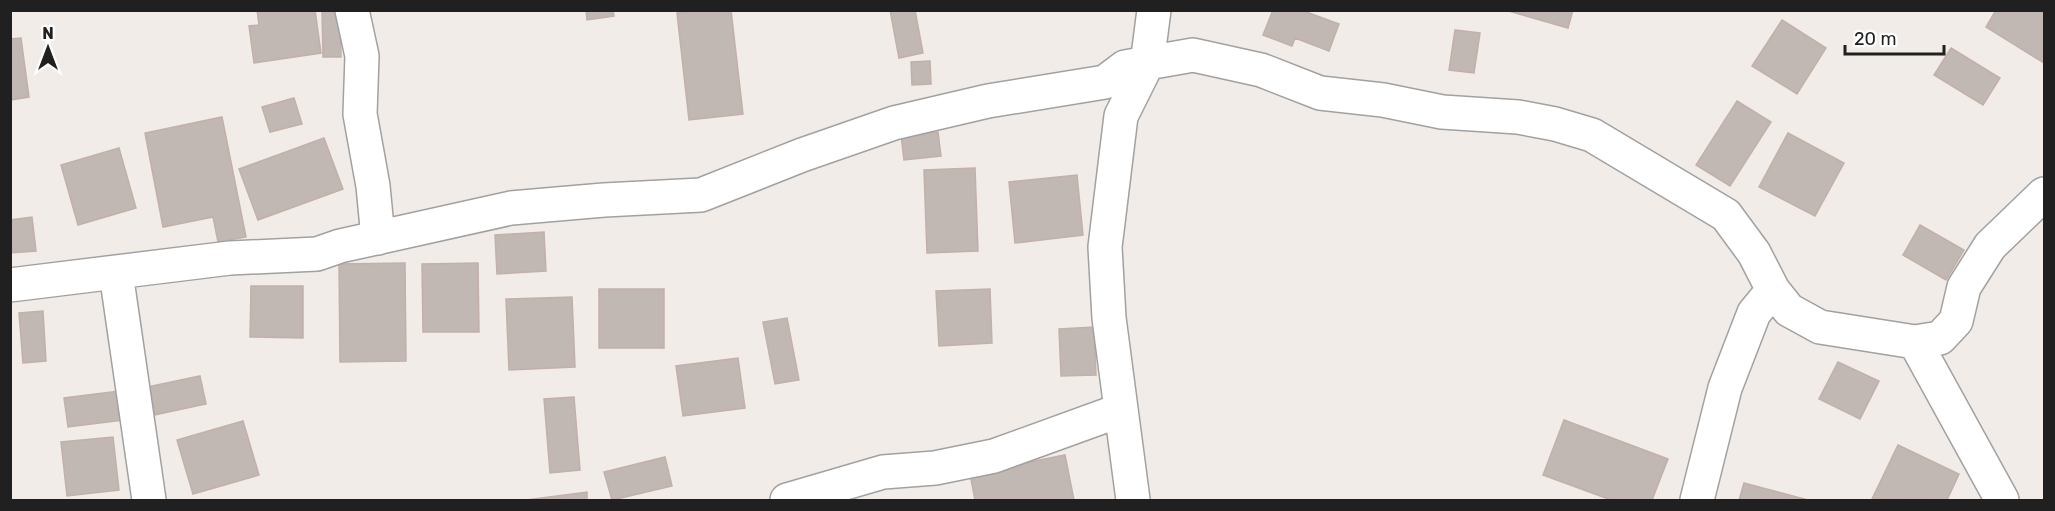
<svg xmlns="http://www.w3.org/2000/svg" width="2055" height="511" viewBox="0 0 2055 511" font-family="Rubik,sans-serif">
  <rect width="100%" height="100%" fill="#f1ece7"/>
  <!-- building -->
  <path fill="#c1b7b3" stroke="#c2b0a9" stroke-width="1.5" d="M257,10H315L321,53L254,63L249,26L259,25Z
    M322,10H340L341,57H323Z
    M586,10H613L614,16L587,20Z
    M694,10H731L743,114L689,120L677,13Z
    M890,10H915L923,53L899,58Z
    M1273,10H1301L1339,24L1329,51L1295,38L1292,46L1263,35Z
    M1505,10H1573L1568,28Z
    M1996,10H2044V63L1986,27Z
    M1782,20L1826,48L1797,94L1752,66Z
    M1455,30L1480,33L1474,73L1449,70Z
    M21,38L29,97L10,100V39Z
    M1951,48L2000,78L1983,105L1934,75Z
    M930,61L931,84L912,85L911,62Z
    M294,98L302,124L270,132L262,107Z
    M1737,101L1771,122L1730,186L1696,165Z
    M222,117L246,237L218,242L213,217L163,227L145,133Z
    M938,132L941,156L904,160L901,135Z
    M1788,133L1844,163L1815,216L1759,187Z
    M324,138L343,189L258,220L239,169Z
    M119,148L136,208L78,225L61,165Z
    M975,168L978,251L927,253L924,170Z
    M1077,175L1083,235L1015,243L1009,182Z
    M32,217L36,251L10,253V220Z
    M1920,225L1964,250L1946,280L1903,255Z
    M544,232L546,271L497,274L495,235Z
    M405,263L406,361L340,362L339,264Z
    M478,263L479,332H423L422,264Z
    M251,286H303V338L250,337Z
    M599,289H664V348H599Z
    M990,289L992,343L939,346L936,291Z
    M572,297L575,367L509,370L506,299Z
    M43,311L46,361L23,363L19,313Z
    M787,318L799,380L775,384L763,322Z
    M1094,327L1096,375L1061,376L1059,329Z
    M738,358L745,408L683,416L676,366Z
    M1838,362L1879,381L1860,419L1819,399Z
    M200,376L206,404L154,415L147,387Z
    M119,391L123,420L68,427L64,398Z
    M574,397L580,470L550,473L544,399Z
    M1564,420L1668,459L1652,500H1611L1543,475Z
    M243,421L259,475L193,494L177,440Z
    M113,437L119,490L67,496L61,442Z
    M1898,445L1959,474L1947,500L1872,499Z
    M1065,455L1074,500H975L970,474Z
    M665,457L672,486L612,500L604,472Z
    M1744,483L1808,500H1739Z
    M587,492V500H526Z"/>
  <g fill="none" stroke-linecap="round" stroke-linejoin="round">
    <!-- minor casing -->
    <g stroke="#a1a1a1" stroke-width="36">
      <path id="minor" d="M352,10L362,56L360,114L373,186L378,238
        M116,273L149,500
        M10,285L230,258L317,254L340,246L511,208L604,200L701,195L802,155L894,123L988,101L1105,82L1125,67L1193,55L1261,70L1320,93L1383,100L1442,112L1518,117L1555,124L1592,135L1726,215L1754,253L1773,290L1789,310L1820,327L1915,342L1940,338L1956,321L1964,287L1990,246L2044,194
        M1915,342L2002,500
        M787,500L883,472L935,468L994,456L1121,410
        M1133,500L1109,318L1105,247L1121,116L1147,64L1154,10
        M1697,500L1725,388L1754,313L1773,290"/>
    </g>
    <!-- minor -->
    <use href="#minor" stroke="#fff" stroke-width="33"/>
  </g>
  <!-- border -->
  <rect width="2055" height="511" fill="none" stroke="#202020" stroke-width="24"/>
  <!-- north arrow -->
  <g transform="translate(48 48)" stroke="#ffffff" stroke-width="4.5" paint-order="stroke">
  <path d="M0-4.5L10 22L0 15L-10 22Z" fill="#202020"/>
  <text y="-9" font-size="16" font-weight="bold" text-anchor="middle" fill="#202020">N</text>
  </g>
  <!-- scale -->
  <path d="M1845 45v9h99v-9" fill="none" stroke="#202020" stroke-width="3"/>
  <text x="1854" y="45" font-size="18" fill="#202020" stroke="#ffffff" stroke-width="4.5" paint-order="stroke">20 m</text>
</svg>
